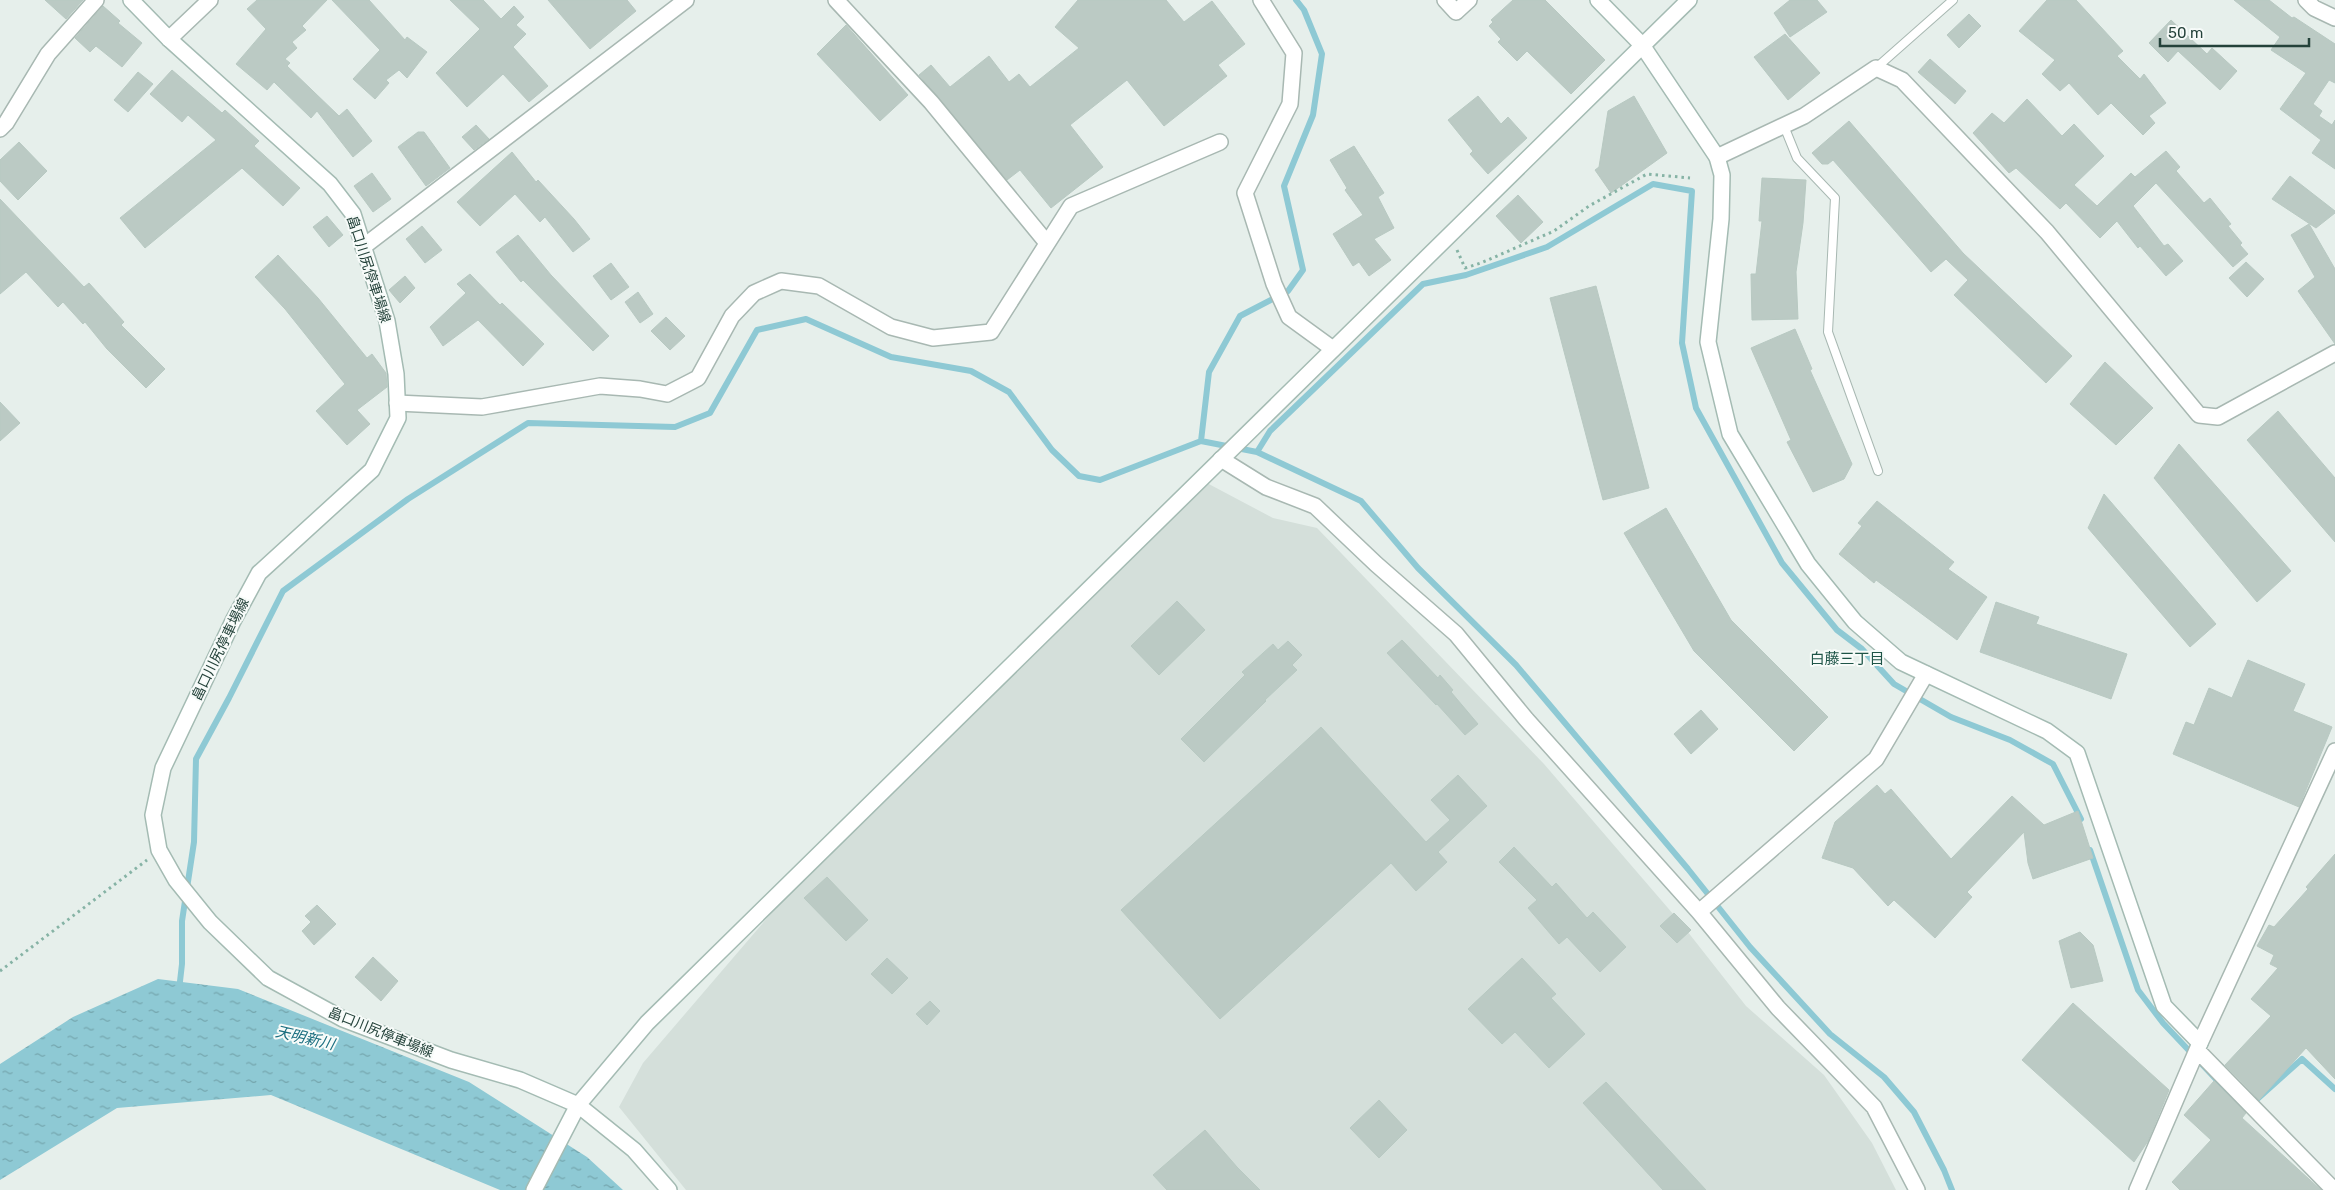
<svg xmlns="http://www.w3.org/2000/svg" width="2335" height="1190" viewBox="0 0 2335 1190" font-family="Rubik,'Noto Sans JP',sans-serif">
  <defs>
    <pattern id="water-ripples" width="26" height="14" patternUnits="userSpaceOnUse" patternTransform="scale(1.25)"><rect width="26" height="14" fill="#8ec9d4"/><path d="M2 4q2-2 4 0t4 0M15 11q2-2 4 0t4 0" fill="none" stroke="#74a5ad"/></pattern>
  </defs>
  <rect width="100%" height="100%" fill="#e6efeb"/>
  <!-- built -->
  <path fill="#d4dfda" d="M1205,482L1273,518L1317,528L1544,764L1680,922L1746,1006L1824,1075L1872,1143L1896,1190H686L619,1107L643,1063L786,896Z"/>
  <!-- water -->
  <path fill="url(#water-ripples)" d="M158,979L238,989L469,1082L587,1157L623,1190H500L271,1095L117,1108L0,1180V1064L73,1017Z"/>
  <g fill="none" stroke-linecap="round" stroke-linejoin="round">
    <!-- stream -->
    <path stroke="#8ec9d4" stroke-width="6" d="M1201,441L1209,372L1240,316L1288,291L1303,270L1284,186L1313,115L1322,54L1304,10L1296,0
      M1257,452L1270,431L1423,284L1466,275L1547,247L1653,184L1692,191L1682,343L1696,408L1782,563L1837,630L1862,649L1894,684L1951,717L2010,740L2053,764L2081,819
      M2090,850L2138,990L2163,1023L2245,1110L2302,1059L2335,1089
      M179,990L182,964V921L194,842L196,759L229,698L283,591L408,499L528,423L675,427L710,413L757,330L806,319L891,357L971,371L1009,392L1052,450L1079,476L1100,480L1201,441L1257,452L1361,501L1418,568L1516,665L1688,869L1750,947L1830,1034L1884,1077L1914,1112L1944,1170L1952,1190"/>
  </g>
  <!-- building -->
  <path fill="#bbcac4" stroke="#b8c9c2" d="M45,0H83L66,19Z
    M257,0H327L302,26L306,30L292,42L297,48L285,59L290,63L287,66L339,116L347,109L372,141L353,157L317,111L311,118L274,82L267,90L236,64L266,29L247,9Z
    M332,0H369L405,40L407,37L427,52L407,78L399,70L386,80L389,83L375,99L353,79L380,50Z
    M450,0H483L501,19L514,6L524,17L516,25L526,34L513,47L548,86L529,102L503,74L467,107L436,73L480,29Z
    M548,0H627L636,11L590,49Z
    M1078,0H1166L1184,22L1212,1L1245,44L1218,65L1227,76L1164,126L1127,80L1070,125L1103,167L1051,208L1020,170L1007,180L919,75L931,65L950,87L989,56L1009,82L1019,74L1030,87L1079,48L1055,27Z
    M1513,0H1545L1605,60L1571,94L1527,51L1517,61L1498,42L1501,39L1489,26L1493,22L1491,20Z
    M1790,0H1817L1827,12L1790,37L1774,13Z
    M2047,0H2076L2123,51L2117,56L2140,79L2144,74L2166,103L2149,116L2155,123L2143,135L2111,103L2098,115L2069,83L2060,91L2042,74L2055,60L2019,31Z
    M2234,0H2269L2292,18L2294,17L2335,44V83L2329,80L2313,104L2322,111L2319,116L2332,125L2335,120V169L2312,153L2321,140L2280,109L2306,73L2271,50L2280,37Z
    M103,6L120,21L118,23L142,43L122,67L96,46L90,52L75,38Z
    M1969,14L1981,26L1959,48L1947,35Z
    M2171,20L2207,54L2212,48L2237,71L2220,90L2178,51L2168,62L2149,43Z
    M846,25L908,95L880,121L817,54Z
    M1785,34L1820,73L1788,100L1754,57Z
    M1930,59L1966,91L1955,104L1918,72Z
    M172,70L222,113L225,110L259,141L254,146L300,188L283,206L242,168L145,248L120,218L216,140L188,115L182,122L150,94Z
    M138,72L153,84L128,112L114,100Z
    M1478,96L1501,124L1508,117L1527,138L1488,174L1470,154L1473,151L1448,120Z
    M1634,96L1667,153L1611,193L1595,170L1599,167L1608,111Z
    M2027,99L2062,136L2074,124L2104,156L2074,185L2097,206L2131,173L2135,177L2166,151L2180,167L2176,171L2204,203L2210,198L2231,224L2228,226L2242,243L2240,245L2248,254L2233,267L2156,183L2133,206L2164,246L2168,244L2183,261L2166,276L2140,246L2138,248L2117,221L2100,238L2066,203L2060,209L2016,168L2009,173L1973,133L1992,113L2004,123Z
    M1849,121L1963,253L2072,356L2046,383L1954,295L1968,280L1946,259L1931,272L1833,160L1828,164H1822L1812,153Z
    M476,125L489,139L474,150L462,137Z
    M418,132H424L450,168L426,186L398,147Z
    M19,142L47,171L18,200L0,181V160Z
    M1354,146L1384,193L1378,197L1394,228L1374,239L1391,260L1369,276L1359,262L1353,266L1333,234L1363,215L1345,190L1347,188L1330,160Z
    M512,152L536,182L538,180L574,219L590,239L573,252L545,217L540,222L515,194L480,226L457,202Z
    M372,173L391,199L373,212L354,186Z
    M2290,176L2335,211V213L2316,228L2272,199Z
    M1762,178L1806,180L1803,223L1796,272L1798,319L1752,320L1751,274H1756L1762,221H1759Z
    M1518,195L1543,222L1521,243L1496,216Z
    M0,199L84,287L89,283L124,322L121,325L165,369L146,388L107,349L85,322L83,324L63,302L58,307L26,272L0,294Z
    M327,216L343,235L329,247L313,227Z
    M2309,224L2335,269V344L2298,291L2315,277L2291,235Z
    M422,226L442,250L425,263L406,239Z
    M518,235L551,275L609,336L593,351L523,280L521,282L496,252Z
    M278,255L318,298L367,358L372,354L386,373L387,387L357,410L370,424L347,445L316,411L345,384L285,309L255,277Z
    M2246,262L2264,279L2247,297L2229,278Z
    M611,263L629,287L611,300L593,276Z
    M470,274L500,305L502,303L544,344L523,366L478,320L443,346L430,327L466,293L457,284Z
    M405,276L415,288L400,303L389,290Z
    M1596,286L1649,488L1603,500L1550,298Z
    M638,292L653,314L640,323L625,302Z
    M666,317L685,336L670,350L651,331Z
    M1795,329L1812,369L1810,370L1852,464L1844,479L1813,492L1787,442L1791,440L1751,348Z
    M2105,362L2153,408L2116,445L2070,404Z
    M0,402L20,423L0,441Z
    M2278,411L2335,478V542L2247,440Z
    M2179,444L2291,571L2257,602L2154,478Z
    M2104,494L2216,624L2190,647L2088,528Z
    M1877,501L1954,562L1948,569L1987,597L1957,640L1876,580L1874,583L1839,554L1862,526L1858,523Z
    M1666,508L1731,620L1828,717L1794,751L1694,651L1624,533Z
    M1177,601L1205,630L1159,675L1131,646Z
    M1996,602L2039,617L2036,624L2127,654L2111,699L1980,652Z
    M1402,640L1438,678L1440,675L1453,690L1451,692L1478,724L1465,735L1437,704L1436,705L1387,653Z
    M1288,641L1302,655L1292,665L1297,670L1265,700L1266,701L1204,762L1181,739L1245,675L1242,672L1273,644L1278,650Z
    M2248,660L2305,684L2293,711L2332,727L2299,807L2173,754L2186,722L2194,725L2209,688L2232,698Z
    M1701,710L1718,729L1691,754L1674,734Z
    M1321,727L1426,842L1450,820L1431,800L1458,775L1487,806L1438,852L1447,862L1416,891L1391,863L1220,1019L1121,910Z
    M1877,785L1885,794L1891,789L1951,859L2012,796L2044,825L2078,811L2093,858L2033,879L2028,863L2024,832L1967,892L1972,897L1935,938L1894,900L1888,906L1853,868L1822,858L1835,822Z
    M1514,847L1552,887L1556,883L1587,918L1593,912L1626,947L1600,972L1567,937L1559,944L1528,908L1537,900L1499,862Z
    M2335,854V1079L2306,1048L2259,1100L2225,1065L2271,1016L2251,999L2278,968L2270,964L2274,955L2257,946L2269,925L2274,927L2308,889L2306,887Z
    M827,877L868,920L846,941L804,898Z
    M317,905L336,924L314,945L302,931L311,922L305,916Z
    M1674,913L1691,930L1677,943L1660,926Z
    M2080,932L2093,945L2103,981L2071,988L2059,941Z
    M373,957L398,981L381,1001L355,977Z
    M887,958L908,978L892,994L871,974Z
    M1522,958L1556,994L1551,998L1585,1034L1549,1068L1515,1032L1502,1044L1468,1009Z
    M930,1001L940,1011L927,1025L916,1014Z
    M2073,1003L2169,1090L2148,1141L2134,1162L2022,1060Z
    M2214,1081L2246,1113L2242,1118L2321,1190H2180L2172,1182L2211,1140L2184,1115Z
    M1606,1082L1706,1190H1663L1583,1103Z
    M1379,1100L1407,1130L1379,1158L1350,1128Z
    M1205,1130L1237,1167L1260,1190H1167L1153,1175Z"/>
  <g fill="none" stroke-linecap="round" stroke-linejoin="round">
    <!-- lane casing -->
    <g stroke="#a8b8b2" stroke-width="10">
      <path id="lane" d="M1876,68L1953,0
        M1784,126L1797,158L1835,198L1828,332L1878,471"/>
    </g>
    <!-- street casing -->
    <g stroke="#a8b8b2" stroke-width="18">
      <path id="street" d="M836,0L931,102L1047,243
        M1261,0L1294,53L1290,104L1245,193L1274,284L1289,317L1333,349
        M1445,0L1456,12L1469,0
        M2306,0L2314,8L2335,18
        M169,39L210,0
        M0,129L6,123L48,54L96,0
        M1717,157L1804,116L1876,68L1902,80L2047,232L2199,415L2218,417L2335,353
        M363,247L686,0
        M397,403L482,407L600,386L640,389L667,394L698,378L732,316L754,293L781,281L819,286L891,327L933,338L991,332L1071,206L1220,142
        M1221,459L1266,487L1315,506L1376,564L1456,634L1526,719L1699,912L1778,1008L1874,1107L1917,1190
        M1699,912L1876,759L1926,674
        M2197,1050L2334,1190
        M2137,1190L2200,1043L2335,751"/>
    </g>
    <!-- secondary casing -->
    <g stroke="#a4bbb3" stroke-width="18">
      <path id="secondary" d="M131,0L169,39L330,184L353,214L387,321L396,374L398,418L372,470L259,573L233,621L163,768L153,815L159,850L176,880L210,922L268,978L343,1019L451,1060L520,1080L578,1105L534,1190
        M1598,0L1642,45L1717,157L1722,175L1721,219L1708,342L1730,434L1808,564L1855,622L1901,662L2047,731L2077,753L2164,1006L2200,1043
        M669,1190L634,1150L578,1105L647,1023L1689,0"/>
    </g>
    <!-- path -->
    <path stroke="#86b3a5" stroke-width="3" stroke-dasharray="2.5 4" stroke-linecap="butt" d="M1457,250L1465,268L1481,263L1554,231L1589,206L1647,174L1690,178
      M0,971L147,860"/>
    <!-- lane -->
    <use href="#lane" stroke="#fff" stroke-width="8"/>
    <!-- street -->
    <use href="#street" stroke="#fff" stroke-width="15"/>
    <!-- secondary -->
    <use href="#secondary" stroke="#fff" stroke-width="15"/>
  </g>
  <g text-anchor="middle" stroke-width="4" stroke-linejoin="round" paint-order="stroke">
    <!-- street labels -->
    <g font-size="14" fill="#24423a" stroke="#f7fbf9">
      <text transform="translate(369 269) rotate(72)" y="5">畠口川尻停車場線</text>
      <text transform="translate(220 649) rotate(-64)" y="5">畠口川尻停車場線</text>
      <text transform="translate(381 1032) rotate(22)" y="5">畠口川尻停車場線</text>
    </g>
    <!-- neighbourhood labels -->
    <g font-size="15" fill="#1f5548" stroke="#f7fbf9">
      <text x="1847" y="664">白藤三丁目</text>
    </g>
    <!-- water labels -->
    <g font-size="15" font-style="italic" fill="#1c6f80" stroke="#f7fbf9">
      <text transform="translate(305 1038) rotate(13)" y="5">天明新川</text>
    </g>
  </g>
  <!-- scale -->
  <path d="M2160 38v8h149v-8" fill="none" stroke="#24423a" stroke-width="2.5"/>
  <text x="2168" y="38" font-size="15" fill="#24423a" stroke="#f7fbf9" stroke-width="4" paint-order="stroke">50 m</text>
</svg>
